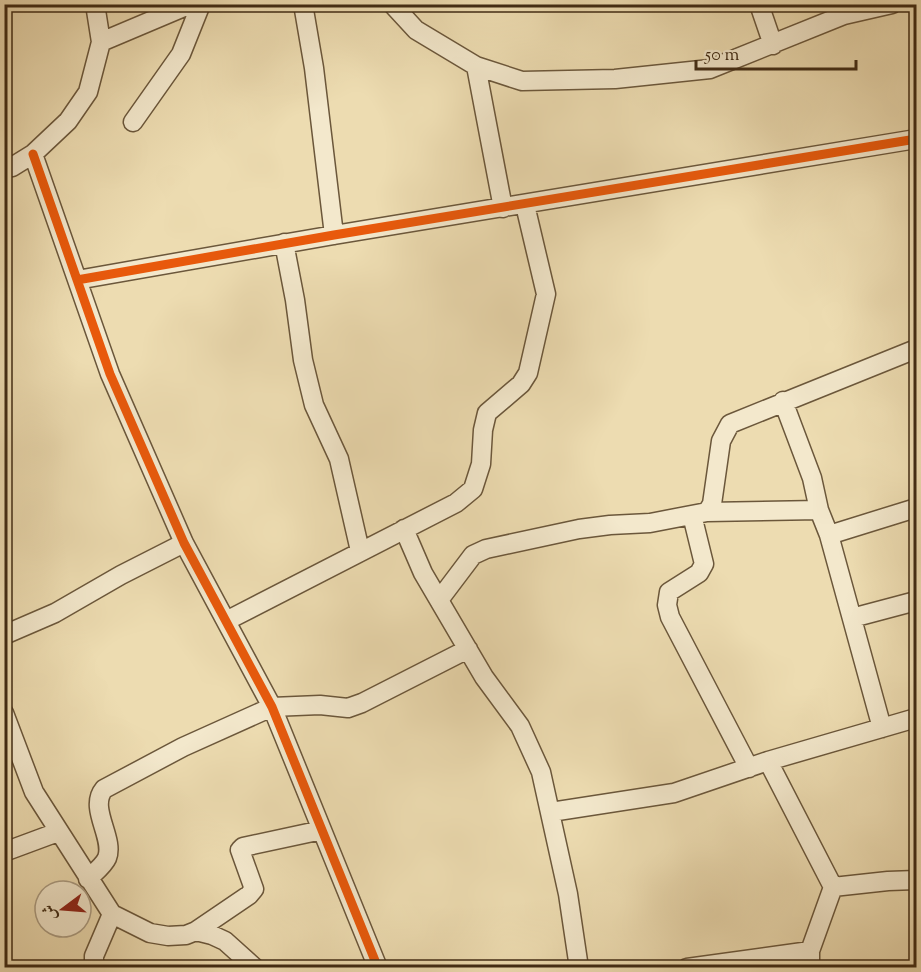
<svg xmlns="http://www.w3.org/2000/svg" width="921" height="972" viewBox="0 0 921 972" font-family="'Sorts Mill Goudy',Amiri,serif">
  <rect width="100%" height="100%" fill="#eddcb1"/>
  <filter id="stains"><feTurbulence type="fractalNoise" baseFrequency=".00333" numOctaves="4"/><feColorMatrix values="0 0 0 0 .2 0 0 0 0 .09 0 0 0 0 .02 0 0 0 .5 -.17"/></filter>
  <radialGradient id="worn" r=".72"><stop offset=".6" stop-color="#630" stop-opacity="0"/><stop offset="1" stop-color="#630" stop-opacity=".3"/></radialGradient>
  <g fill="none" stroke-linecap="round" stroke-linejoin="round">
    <!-- minor casing -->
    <g stroke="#6b573b" stroke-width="21">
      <path id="minor" d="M303,4L314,68L334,235
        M392,4L416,30L476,66L522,81L615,79L710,69L844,15L892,4
        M759,4L773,45
        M101,42L191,4
        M476,66L503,208
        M133,122L181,54L201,4
        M33,154L110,374L184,543L272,707L378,968
        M4,168L12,167L33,154L68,121L88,92L101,42L95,4
        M284,243L295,300L303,360L314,405L339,459L360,551
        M77,280L334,235L916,139
        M783,401L812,478L819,510L829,535L882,728
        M707,512L712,504L721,441L730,424L916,349
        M692,515L704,564L699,573L669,592L667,605L670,617L749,768
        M404,529L423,573L484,677L520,726L541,772L568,894L579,968
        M829,535L916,508
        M439,600L473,555L486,549L579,529L610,525L650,523L707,512L819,510
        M852,618L916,601
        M226,621L456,503L473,489L481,464L483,430L487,413L521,384L528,373L546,294L525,205
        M4,635L55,613L121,575L184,543
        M4,713L34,792L112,914L150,933L168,936L186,935L196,931L212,935L225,941L255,968
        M768,761L833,887L810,951V968
        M551,812L674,793L768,761L916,718
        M4,852L58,832
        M88,879C94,873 104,865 107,858C115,838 88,808 104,789L183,747L272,707L320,705L348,708L362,703L468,649
        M833,887L888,881L916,880
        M196,931L249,895L254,889L240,850L243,847L322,830
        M94,968V956L112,914
        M687,968L810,951"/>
    </g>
    <!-- minor -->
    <use href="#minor" stroke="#f3e8cc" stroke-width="18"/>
    <!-- cycleway casing -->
    <g stroke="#f3e8cc" stroke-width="13">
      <path id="cycleway" d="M33,154L110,374L184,543L272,707L378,968
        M77,280L334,235L916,139"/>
    </g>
    <!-- cycleway -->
    <use href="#cycleway" stroke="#e8590c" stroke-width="9"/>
  </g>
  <!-- margin -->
  <rect width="921" height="972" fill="none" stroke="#eddcb1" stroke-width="24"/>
  <rect x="6" y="6" width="909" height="960" fill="none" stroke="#402b14" stroke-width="3"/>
  <rect x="12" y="12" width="897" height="948" fill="none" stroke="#402b14" stroke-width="1.5"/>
  <!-- north arrow -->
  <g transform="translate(63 909) rotate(254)"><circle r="28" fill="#f3e8cc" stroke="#ab9c82" stroke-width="1.5"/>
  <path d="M0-4.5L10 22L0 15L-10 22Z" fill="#8f2418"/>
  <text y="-9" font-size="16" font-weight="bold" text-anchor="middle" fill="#402b14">ش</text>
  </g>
  <!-- scale -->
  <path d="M696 60v9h160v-9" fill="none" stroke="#402b14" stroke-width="3"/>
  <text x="705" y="60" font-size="18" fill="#402b14" stroke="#f3e8cc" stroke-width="4.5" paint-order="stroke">50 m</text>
  <rect width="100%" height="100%" filter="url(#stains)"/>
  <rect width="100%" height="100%" fill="url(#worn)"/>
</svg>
